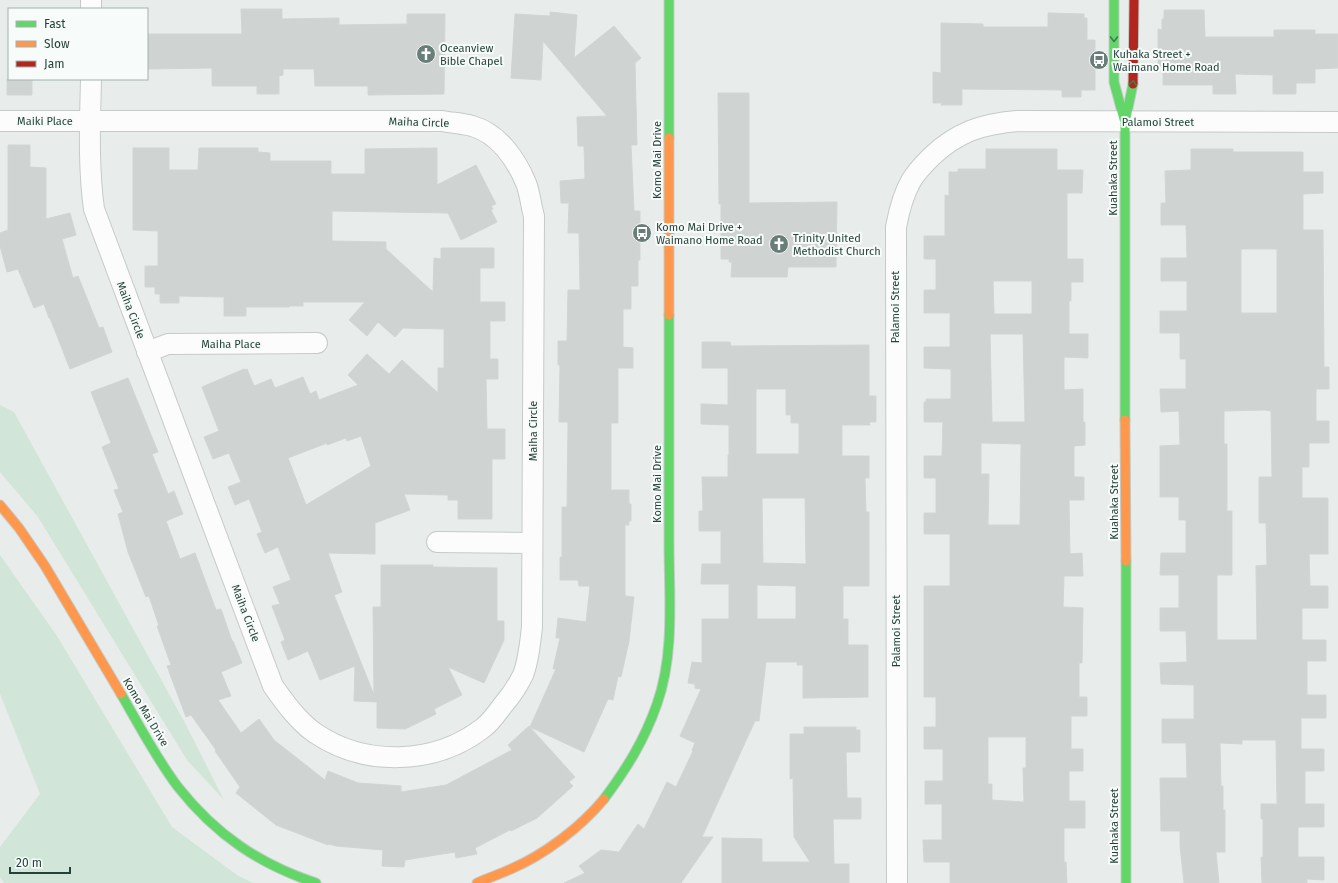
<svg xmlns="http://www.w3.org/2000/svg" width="1338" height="883" viewBox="0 0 1338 883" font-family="'Fira Sans',sans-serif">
  <rect width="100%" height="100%" fill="#e8edeb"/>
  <!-- green -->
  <path fill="#d1e6d8" d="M0,405L14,412L185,723L224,800L187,760L38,517L0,472Z
    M0,555L57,636L172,827L237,875L253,883H4L0,877V847L40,794L0,694Z"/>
  <!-- building -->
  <path fill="#cfd4d2" stroke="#d1d6d4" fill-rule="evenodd" d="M241,9H282V19L339,18V25L407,24V14H445L444,94L368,95V86H315L314,69H283V75L279,76V94H257V86H212V68L147,69V34H242Z
    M1164,10H1204L1205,37H1274V30H1315V34H1338V68L1315,69V83H1296V94H1273V75L1235,74L1236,94H1213V85H1163V67H1158V29L1162,30V19H1164Z
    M550,12L577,15L574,58L614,26L641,58L635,63L637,145H631L634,211H640V260H638V286H631V309H623V347L633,348V368H618V423H611V490H629V504H631V521H629V525H625V596L634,597L629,641L621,677L618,676L613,700L608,699L584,752L530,727L556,669H553L560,638H556L558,618L586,622L590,586H579L578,580H560V557H562V507H567L568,422H559L560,365H558V341H567L568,290H580L579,233H568L569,203H561L560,181L585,179L584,146H578L577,117L607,116L543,41L541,80L511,78L515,14L550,16Z
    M1048,13L1084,14V18H1087V40H1095V90H1081V97H1062V90L962,89V105H941L942,103H933V72L941,73V23L983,24V27H1048Z
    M7,79H32V95H7Z
    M718,93H749V203L837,202L836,267H788L787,277H731L732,262H729V259H721V204H719Z
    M8,145H30V167L46,168V219L70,213L76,235L62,239L73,278L78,276L99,328L103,327L112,352L70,369L50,318H49L44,304L34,308L18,269L7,272L0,246V233L8,230Z
    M133,148H169V170H198L199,148H258V152L270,153V161H331V174H365V149L437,148V185L476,165L496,204L491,206L493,209L491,210L497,222L461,240L448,213L332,211V241L386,242V249L433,292L434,258L441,259V248H494V268H480V302H505V321H490V359H498V379H486L487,429H505V459H492V519H458V500H448V495L404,494L410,510L375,523V554L328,553L342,592L334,595L374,695L373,607H381V565H433V567L497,568V621H504V640L484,683L448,667L462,695L434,709L436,714L405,729L377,728V702L354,701L355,666L320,680L308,651L288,660L281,642L285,640L272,606L280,604L273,587L291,580L278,547L265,553L257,534L262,532L249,499L235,505L228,487L241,482L229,453L213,459L204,437L219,431L202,387L244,369L245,370L247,369L254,386L271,379L275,388L303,377L310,394L316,391L319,400L358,385L348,375L367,354L389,374L402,360L438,393V368H444V329L403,328L395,337L378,322L367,336L349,320L365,302H303V306H290L289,307H246V316H224V297L179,296V303H160V294H155V287H145V266H158V231L133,230ZM361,436L371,466L306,505L288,458L327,443V445L346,438L347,441Z
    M986,149H1057V170H1083L1082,193H1067V259H1083V282H1071V301H1069V334H1088V358L1064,357V390L1083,389V422H1085V445L1074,446V477H1084V500H1069L1070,554L1082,553L1083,576H1064L1063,607L1083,608L1082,663H1079V697H1087V716H1071V749H1083V771H1069V801H1085V828H1064V862H1066L1067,883H950V862H924L923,840H942V804H925V781H943V749H924V727H936V697H924V586H950V534H924V513H936V478H924V456H942L943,422H924V402H926V399H951V369L924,368V347H950V313H924V290H936V259H924V236H945V195L949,196V172H958V169H986ZM993,281H1032V314H994ZM990,334H1023L1025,422H992ZM981,443L1021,444L1020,525H988L989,474H981ZM988,737H1026V768H1023L1024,802L992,800V784H988Z
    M1191,149H1233V152H1303V172H1323V193L1303,194V230H1323L1324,367H1329V389H1316V421H1329V443H1309V467H1302V498H1328V554H1309L1310,586H1328V608H1302V640H1326V661H1307V695H1326V718H1301V749H1324V771H1305V804H1324V827H1298V857H1324V880L1307,879V883H1262L1261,857H1263V819H1261V804H1277L1276,740H1242V744L1220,743L1221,786H1223V810H1225V852H1216L1219,883H1184L1180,846V831H1161L1160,778H1187L1186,743H1162V719H1194V685L1161,684L1160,663L1187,662L1186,631H1160V608H1179V575H1160L1161,553H1186V520H1179V497H1160V446L1180,445L1179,411L1161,412L1160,389H1186V359H1180V333H1160V311H1187V281H1161V258H1187L1186,225H1161V203H1166L1165,171L1191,170ZM1241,249H1277V313H1241ZM1265,410L1271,411L1272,477H1259V523H1266L1267,565L1256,566L1257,640H1217V575H1232V511H1227V444H1224V411Z
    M702,342H730L731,346L869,345V396H876V422H869L870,425H842V456H869V478H865L866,512H869V586H843V619H848V645H868V697L803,698V665H797V662H766L759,721H755L702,837H713L681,883H564L585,873L579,866L601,850L619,852L638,824L644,829L667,782L676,787L693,751L692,750L695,743L680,736L701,689L695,688V684L688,683L692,662L702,663V619H729V584H701L702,564H721V531H699V511H703L702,477H728V455H729V425L701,424V404L728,405V368H702ZM756,389H786V415H791V423H799V454H756ZM762,498H805L806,564L763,563ZM757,585L796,586V619H757Z
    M128,378L158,452L152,454L168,494L174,491L183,514L166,521L180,559L195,553L216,610L221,609L232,641H233L242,663L221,672L231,696L218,700L241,733L259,719L274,740L325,780L328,771L358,783L401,786V792L446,785L512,750L508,745L529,726L575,777L569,782L573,786L537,818L511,831L510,830L475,848L477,854L456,858L455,852L405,860L404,867L382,866L383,850L336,846L329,844L328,845L276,825L236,793L240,787L215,751L216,750L191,715L186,717L167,666L171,665L157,626H159L149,596L146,597L128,552L118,514L123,512L114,490L119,489L102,447L111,443L91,392Z
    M804,727H856V730H860V752H846L847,798H861V819H833L834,864H849V883H722V838L762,839V862H810L794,837L793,778L790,779V734H804Z"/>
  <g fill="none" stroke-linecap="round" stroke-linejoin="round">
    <!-- street casing -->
    <g stroke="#c5cac8" stroke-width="22">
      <path id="street" d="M91,9V0
        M0,121H442C452,123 462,123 472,126C498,133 516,159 526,183C530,193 531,206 534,216L532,627C530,643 529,660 523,675C518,685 510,697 503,705C497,713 491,722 483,728C435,765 365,767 315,733C298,721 285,703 273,686L94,209C88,166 90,122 91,79
        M147,352L168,344L317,343
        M437,542L532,543
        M897,883L896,227C899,211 903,195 911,181C916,172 924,164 931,157C957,132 982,124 1017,121L1338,122"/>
    </g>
    <!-- fast casing -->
    <g stroke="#c3cbc8" stroke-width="11">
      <path id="fast" d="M669,0V138
        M1114,0V82L1124,119
        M1125,420V122L1133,84
        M1126,561V883
        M121,694C139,725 156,758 178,787C216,835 259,864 316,883
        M604,799C627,768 644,741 657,704C675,653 669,596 669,542C669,467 669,391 669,315"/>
    </g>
    <!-- slow casing -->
    <g stroke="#c3cbc8" stroke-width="11">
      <path id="slow" d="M669,138V315
        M1125,420L1126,561
        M0,505L19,528L45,566L121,694
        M477,883C488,878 500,874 511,869C544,855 581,827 604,799"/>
    </g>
    <!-- jam casing -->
    <g stroke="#c3cbc8" stroke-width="11">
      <path id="jam" d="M1133,84L1134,0"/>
    </g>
    <!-- street -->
    <use href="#street" stroke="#fcfcfc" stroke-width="20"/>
    <!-- fast -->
    <use href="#fast" stroke="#63d668" stroke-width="9"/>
    <!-- slow -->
    <use href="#slow" stroke="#ff974d" stroke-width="9"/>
    <!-- jam -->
    <use href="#jam" stroke="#b3261e" stroke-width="9"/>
  </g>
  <!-- one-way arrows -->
  <defs><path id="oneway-chevron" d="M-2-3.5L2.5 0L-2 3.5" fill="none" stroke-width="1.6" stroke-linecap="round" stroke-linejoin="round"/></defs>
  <g stroke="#3d7d4c">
    <use href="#oneway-chevron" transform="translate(1114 39) rotate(90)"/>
    <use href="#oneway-chevron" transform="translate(1133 83) rotate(-82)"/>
  </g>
  <!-- icons -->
  <defs>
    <g id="church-disc" transform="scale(1)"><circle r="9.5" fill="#697e78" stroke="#f7fbf9"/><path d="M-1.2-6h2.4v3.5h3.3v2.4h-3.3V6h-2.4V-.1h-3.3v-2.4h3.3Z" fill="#fff"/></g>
    <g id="bus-disc" transform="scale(1)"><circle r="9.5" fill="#697e78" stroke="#f7fbf9"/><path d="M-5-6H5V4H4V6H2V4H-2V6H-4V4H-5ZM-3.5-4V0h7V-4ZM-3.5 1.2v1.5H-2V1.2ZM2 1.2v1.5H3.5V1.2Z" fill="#fff"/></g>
  </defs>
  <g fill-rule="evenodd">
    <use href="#church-disc" x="426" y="54"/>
    <use href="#bus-disc" x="1099" y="60"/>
    <use href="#bus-disc" x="642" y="233"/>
    <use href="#church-disc" x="779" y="244"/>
  </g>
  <g text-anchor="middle" stroke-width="4" stroke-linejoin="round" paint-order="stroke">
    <!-- poi labels -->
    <g font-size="11" fill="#24423a" stroke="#f7fbf9" text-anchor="start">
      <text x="440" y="52">Oceanview<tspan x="440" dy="13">Bible Chapel</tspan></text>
      <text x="1113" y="58">Kuhaka Street +<tspan x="1113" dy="13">Waimano Home Road</tspan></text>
      <text x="656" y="231">Komo Mai Drive +<tspan x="656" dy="13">Waimano Home Road</tspan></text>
      <text x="793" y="242">Trinity United<tspan x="793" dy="13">Methodist Church</tspan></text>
    </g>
    <!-- street labels -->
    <g font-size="11" fill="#24423a" stroke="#f7fbf9">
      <text x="45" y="125">Maiki Place</text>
      <text transform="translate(419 122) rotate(2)" y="4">Maiha Circle</text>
      <text x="1158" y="126">Palamoi Street</text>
      <text transform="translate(657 160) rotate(-90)" y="4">Komo Mai Drive</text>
      <text transform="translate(1113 178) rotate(-90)" y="4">Kuahaka Street</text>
      <text transform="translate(895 307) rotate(-90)" y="4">Palamoi Street</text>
      <text transform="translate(131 310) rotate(69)" y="4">Maiha Circle</text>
      <text x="231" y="348">Maiha Place</text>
      <text transform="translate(533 431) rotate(-90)" y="4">Maiha Circle</text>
      <text transform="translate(657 484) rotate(-90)" y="4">Komo Mai Drive</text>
      <text transform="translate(1114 502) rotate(-90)" y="4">Kuahaka Street</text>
      <text transform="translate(246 613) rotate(69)" y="4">Maiha Circle</text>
      <text transform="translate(896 631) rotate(-90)" y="4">Palamoi Street</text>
      <text transform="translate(146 712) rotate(59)" y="4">Komo Mai Drive</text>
      <text transform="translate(1114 826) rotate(-90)" y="4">Kuahaka Street</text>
    </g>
  </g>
  <!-- legend -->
  <rect x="8" y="8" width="140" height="72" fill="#f7fbf9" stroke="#a3b1ad"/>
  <rect x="16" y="21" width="20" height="6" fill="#63d668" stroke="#a3b1ad"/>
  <text x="44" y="28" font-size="12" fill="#24423a">Fast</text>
  <rect x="16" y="41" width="20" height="6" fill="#ff974d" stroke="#a3b1ad"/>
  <text x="44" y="48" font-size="12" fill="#24423a">Slow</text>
  <rect x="16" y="61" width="20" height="6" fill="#b3261e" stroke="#a3b1ad"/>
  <text x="44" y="68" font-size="12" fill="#24423a">Jam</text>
  <!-- scale -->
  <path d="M10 867v6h60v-6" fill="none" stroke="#24423a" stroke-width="2"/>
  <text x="16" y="867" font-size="12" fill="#24423a" stroke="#f7fbf9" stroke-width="3" paint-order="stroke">20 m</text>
</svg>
